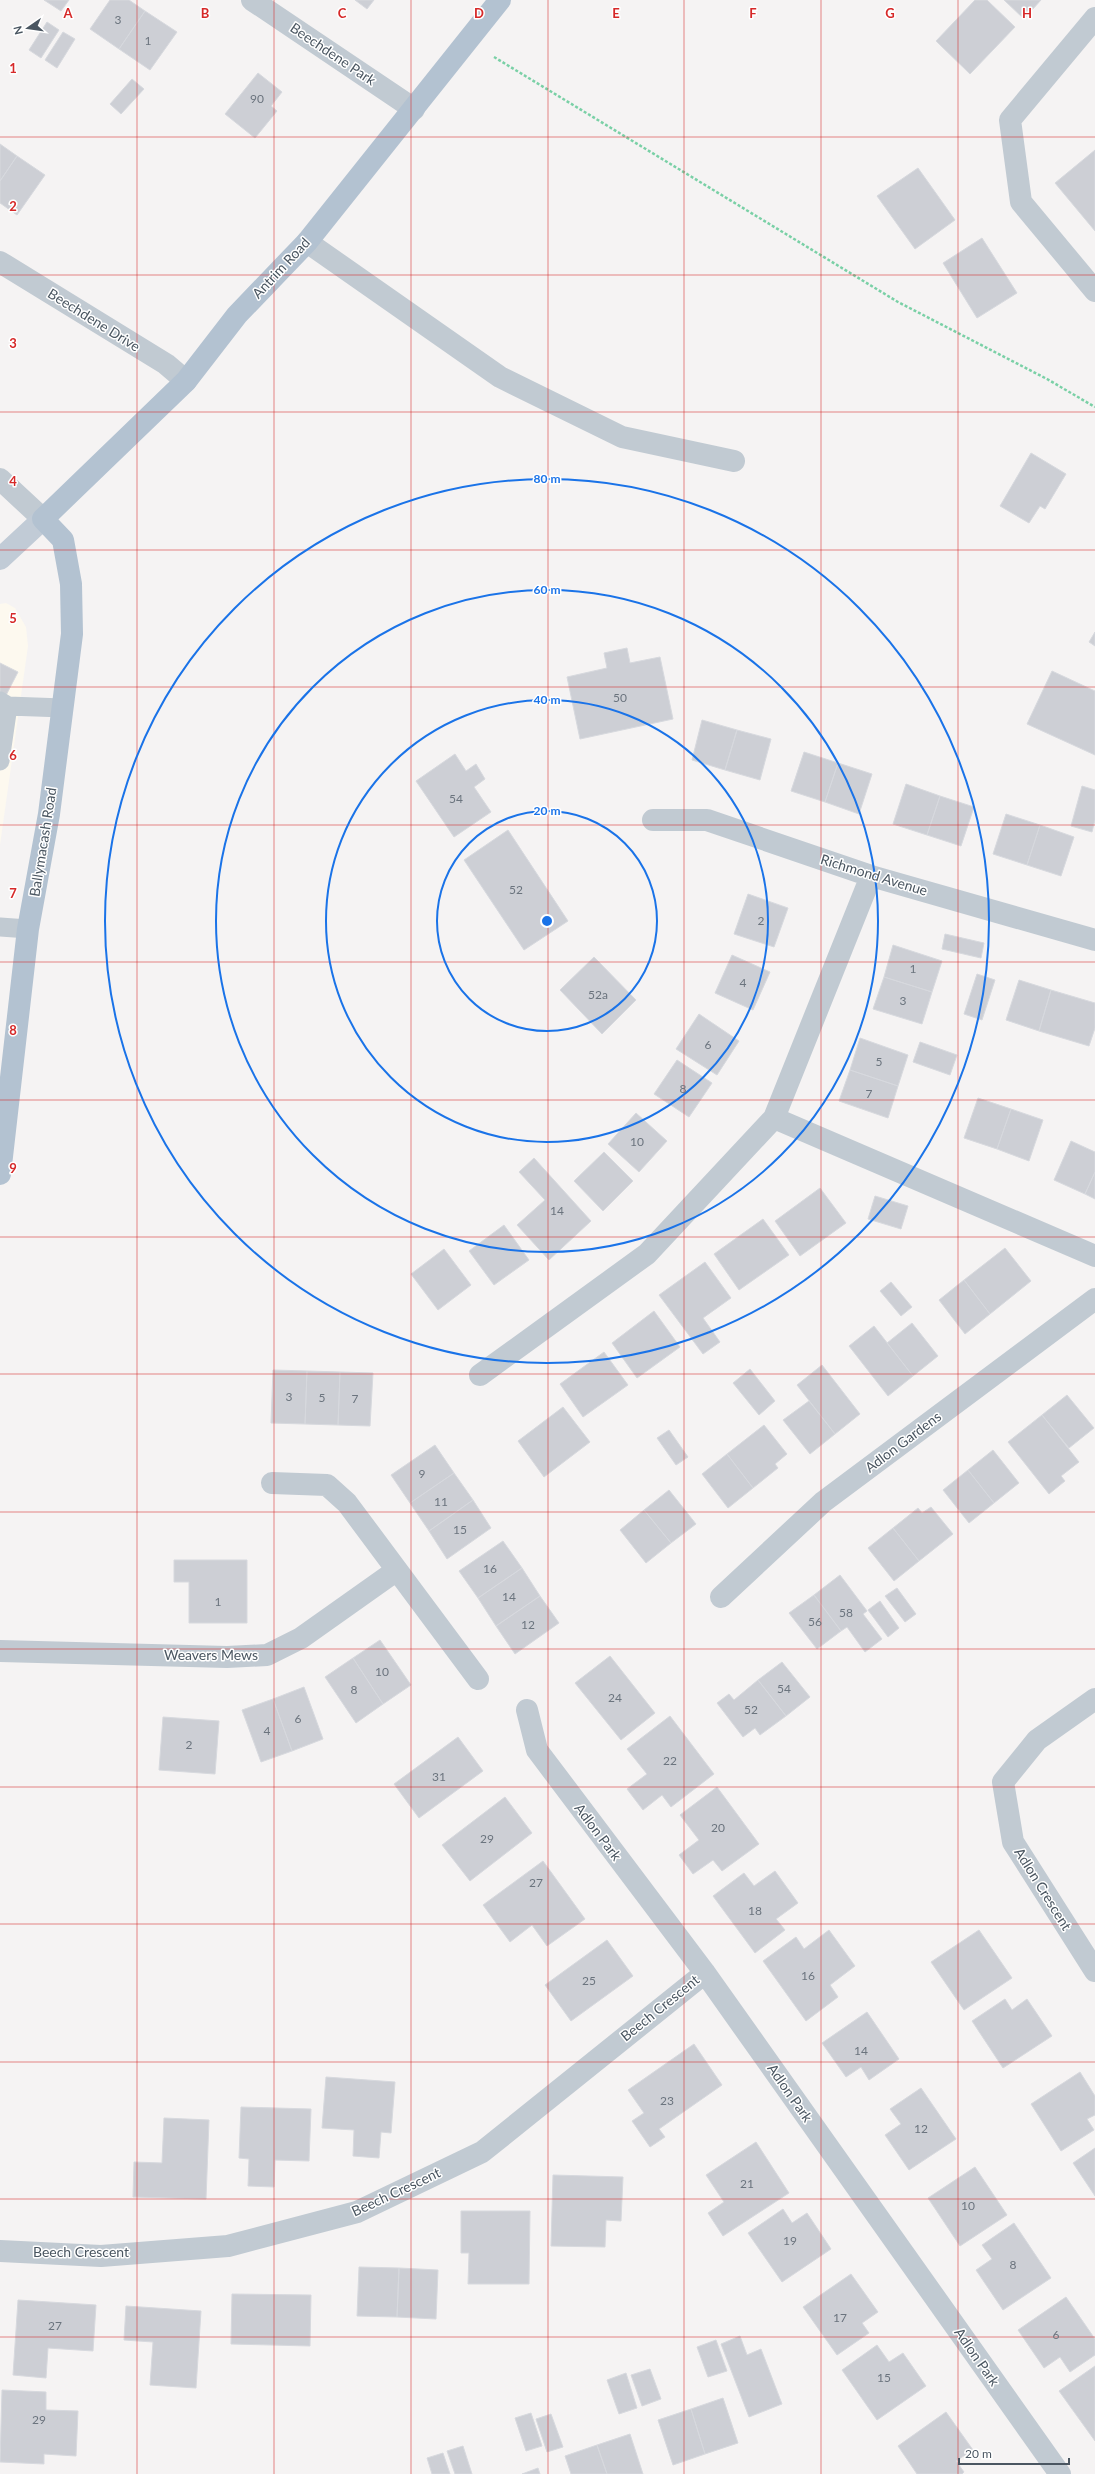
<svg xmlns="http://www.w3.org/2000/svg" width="1095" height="2474" viewBox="0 0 1095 2474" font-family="Lato,sans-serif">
  <rect width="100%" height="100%" fill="#f5f3f3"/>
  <!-- commercial -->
  <path fill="#fdf9ef" d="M6,603L15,608L26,627L28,646L0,845V604Z"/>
  <!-- building -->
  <path fill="#cdcfd5" stroke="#d7d9de" d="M44,0H69L61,11Z
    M110,0H129L145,11L119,49L90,29Z
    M355,0H374L367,9Z
    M975,0H987L1015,27L970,74L936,41Z
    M1004,0H1041L1024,19Z
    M145,11L177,32L150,70L119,49Z
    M47,22L59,30L41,58L29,50Z
    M63,32L75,39L57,68L45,60Z
    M258,73L282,92L271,106L277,111L255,138L225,114Z
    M132,79L144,89L121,114L110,104Z
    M0,144L17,156L0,181Z
    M1095,150V231L1055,183Z
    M17,156L45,175L17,215L0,203V181Z
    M918,168L955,220L915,249L877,196Z
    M982,238L1017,293L977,318L943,263Z
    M1031,453L1066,474L1045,509L1040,506L1029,523L1000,506Z
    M1095,632V646L1089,642Z
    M627,648L630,663L660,657L673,719L580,739L567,677L607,668L604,653Z
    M0,663L18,672L0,707Z
    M1052,671L1095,691V755L1027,724Z
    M702,720L737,730L725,770L692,760Z
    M737,730L771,739L760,780L725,770Z
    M804,752L838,763L825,802L791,791Z
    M455,754L466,771L476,764L485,779L474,787L491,812L454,837L416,781Z
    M838,763L872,774L859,814L825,802Z
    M906,784L940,796L927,835L893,824Z
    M1082,786L1095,790V820L1092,832L1071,826Z
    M940,796L974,807L961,846L927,835Z
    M1006,814L1040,825L1027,865L993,854Z
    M1040,825L1074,837L1061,876L1027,865Z
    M508,830L568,921L524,950L464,860Z
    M748,894L788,908L774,947L734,934Z
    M945,934L984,943L981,958L942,949Z
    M893,945L942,961L932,992L884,977Z
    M732,955L770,972L753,1010L715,993Z
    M594,957L636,1000L602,1034L560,990Z
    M977,974L995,980L982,1020L964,1014Z
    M884,977L932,992L922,1024L873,1009Z
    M1019,980L1051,990L1039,1031L1006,1020Z
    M1051,990L1095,1003V1028L1089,1046L1039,1031Z
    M699,1014L739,1041L717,1075L676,1049Z
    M860,1038L908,1055L898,1086L850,1070Z
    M920,1042L957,1055L950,1075L913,1062Z
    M677,1060L712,1083L689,1117L654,1094Z
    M850,1070L898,1086L888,1118L839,1101Z
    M978,1098L1011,1109L997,1149L964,1138Z
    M1011,1109L1043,1120L1029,1161L997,1149Z
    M636,1113L667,1141L639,1172L608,1144Z
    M1071,1141L1095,1152V1172L1085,1194L1054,1180Z
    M604,1152L633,1181L603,1211L574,1181Z
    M534,1158L591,1221L549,1260L517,1225L545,1200L519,1172Z
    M1095,1172V1199L1085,1194Z
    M820,1188L846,1223L800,1256L775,1221Z
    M875,1196L908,1206L901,1229L868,1219Z
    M763,1219L789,1255L739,1290L714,1254Z
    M504,1225L529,1260L494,1285L469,1251Z
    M1005,1248L1031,1281L990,1314L964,1280Z
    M444,1249L471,1285L438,1310L411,1274Z
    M705,1262L731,1298L703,1318L720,1342L703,1354L659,1295Z
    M964,1280L990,1314L965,1334L939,1300Z
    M891,1282L912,1307L901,1316L880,1291Z
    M654,1311L680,1347L637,1378L612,1343Z
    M912,1323L938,1356L913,1376L887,1343Z
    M874,1326L913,1376L888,1396L849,1346Z
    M604,1352L628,1385L583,1417L560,1384Z
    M822,1365L860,1414L835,1434L797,1385Z
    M750,1369L775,1401L759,1415L733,1383Z
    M273,1370L307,1371L305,1424L271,1423Z
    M307,1371L340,1372L338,1425L305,1424Z
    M340,1372L373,1373L370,1426L338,1425Z
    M1067,1395L1094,1428L1069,1448L1042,1415Z
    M809,1401L835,1434L810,1454L783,1420Z
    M563,1407L590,1442L544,1477L518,1441Z
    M1042,1415L1079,1462L1061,1476L1065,1481L1049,1494L1008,1442Z
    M764,1425L787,1454L775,1464L778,1468L753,1488L727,1454Z
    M669,1430L688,1457L676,1465L657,1438Z
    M435,1445L454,1473L410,1503L391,1475Z
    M993,1450L1019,1483L994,1503L968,1470Z
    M727,1454L753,1488L728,1508L702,1474Z
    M968,1470L994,1503L969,1523L943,1490Z
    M454,1473L473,1500L429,1531L410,1503Z
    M669,1490L696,1524L671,1543L644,1510Z
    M473,1500L491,1528L447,1559L429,1531Z
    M931,1507L953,1534L919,1561L893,1528L918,1508L922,1513Z
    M644,1510L671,1543L646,1563L620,1530Z
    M893,1528L919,1561L894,1581L868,1548Z
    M503,1541L522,1568L478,1598L459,1571Z
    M174,1560H247V1623H189V1582H174Z
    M522,1568L540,1596L496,1626L478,1598Z
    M840,1575L867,1611L863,1614L882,1639L865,1652L847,1627L841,1631L814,1595Z
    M897,1588L916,1614L905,1622L885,1596Z
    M814,1595L841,1631L817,1649L789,1613Z
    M540,1596L559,1623L515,1654L496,1626Z
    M880,1601L899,1628L888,1637L868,1610Z
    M380,1640L411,1685L383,1704L353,1658Z
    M610,1656L655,1713L621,1740L575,1683Z
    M353,1658L383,1704L356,1723L325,1677Z
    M782,1662L810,1697L786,1716L758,1680Z
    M758,1680L786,1716L760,1735L755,1728L743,1737L717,1703L729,1694L734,1700Z
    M304,1687L323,1739L292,1751L273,1699Z
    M273,1699L292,1751L261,1762L242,1710Z
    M670,1716L714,1774L671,1807L662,1795L643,1810L627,1789L647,1774L627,1749Z
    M163,1717L219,1721L215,1774L159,1770Z
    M458,1737L483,1771L419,1818L394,1784Z
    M717,1787L759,1844L722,1871L713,1860L693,1874L679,1855L699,1840L680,1815Z
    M505,1797L532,1833L470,1881L442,1845Z
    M543,1861L585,1919L547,1946L532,1925L510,1942L483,1905Z
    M775,1871L798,1903L776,1919L785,1930L755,1953L713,1896L744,1873L754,1886Z
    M829,1930L855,1966L830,1985L838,1997L806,2021L763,1961L796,1937L804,1949Z
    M979,1930L1012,1978L964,2010L931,1962Z
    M607,1940L633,1976L571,2021L545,1985Z
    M1005,1999L1012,2010L1027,1999L1052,2036L1003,2068L972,2021Z
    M867,2012L899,2059L869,2080L861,2067L846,2077L822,2043Z
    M694,2044L722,2085L659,2129L665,2137L650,2147L632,2121L644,2113L628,2090Z
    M1080,2072L1095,2096V2115L1087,2119L1094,2130L1061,2151L1031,2104Z
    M326,2077L395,2082L391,2133L381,2132L379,2158L353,2156L354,2130L322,2128Z
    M921,2088L956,2139L909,2170L885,2135L901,2124L890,2109Z
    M241,2107L311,2109L309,2161L275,2160L274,2187L248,2186L249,2159L239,2158Z
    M164,2118L209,2120L206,2199L133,2197L134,2162L162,2163Z
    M756,2142L789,2193L723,2236L708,2213L724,2202L706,2175Z
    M1095,2148V2196L1073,2163Z
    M975,2167L1007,2215L960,2246L928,2198Z
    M553,2175L623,2177L621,2221L606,2220L605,2247L551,2246Z
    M783,2209L792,2223L807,2213L831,2249L782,2282L748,2233Z
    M461,2211H530L529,2284H468L469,2253H461Z
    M1014,2223L1051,2278L1003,2310L976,2270L992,2259L982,2245Z
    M359,2267L399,2268L397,2317L357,2316Z
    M399,2268L438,2270L436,2319L397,2317Z
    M851,2274L878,2312L862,2323L869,2333L837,2355L803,2307Z
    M232,2294L311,2295L310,2346L231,2344Z
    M1066,2297L1095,2339V2355L1070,2372L1060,2357L1044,2368L1018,2330Z
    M18,2300L96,2305L93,2351L48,2348L46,2378L13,2375Z
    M126,2306L201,2311L196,2388L150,2385L153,2342L124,2340Z
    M740,2336L747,2355L761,2349L782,2404L749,2417L721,2344Z
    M716,2340L727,2371L708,2377L697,2347Z
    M877,2345L889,2362L903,2353L926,2386L877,2420L842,2370Z
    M1095,2366V2441L1059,2391Z
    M650,2369L661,2399L642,2406L631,2375Z
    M626,2373L637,2408L619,2414L607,2380Z
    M2,2390L46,2392V2410L78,2411L76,2456L44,2454V2464L0,2462Z
    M723,2398L738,2443L705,2454L691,2409Z
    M691,2409L705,2454L673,2465L658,2420Z
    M946,2412L973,2450L956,2461L964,2472L962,2474H917L898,2446Z
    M531,2413L542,2446L526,2451L515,2418Z
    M551,2414L563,2447L547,2452L536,2419Z
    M630,2434L643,2474H607L597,2445Z
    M597,2445L607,2474H571L565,2456Z
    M463,2446L472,2474H455L447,2451Z
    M443,2453L450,2474H432L427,2458Z
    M538,2468L540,2474H522Z"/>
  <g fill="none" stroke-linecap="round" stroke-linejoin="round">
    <!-- path -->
    <path stroke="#7ad0a6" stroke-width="2.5" stroke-dasharray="3 2" stroke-linecap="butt" d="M494,57L898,302L1047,379L1095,407"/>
    <!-- service -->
    <path stroke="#c1cad2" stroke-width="19" d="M0,701L8,706L63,708
      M0,761L8,706
      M0,927L28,929"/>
    <!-- minor -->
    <path stroke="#c1cad2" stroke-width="22" d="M252,0L414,109
      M1095,18L1010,120L1021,202L1095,291
      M307,242L500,377L622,437L734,461
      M0,262L166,364L186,381
      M0,479L43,519
      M653,820H707L871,876L1095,940
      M774,1118L1095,1256
      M480,1375L647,1254L774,1118L871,876
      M272,1483L327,1485L347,1503L478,1679
      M721,1597L823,1502L1095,1299
      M0,1651L227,1657L267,1655L301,1638L397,1570
      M1095,1699L1037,1740L1003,1782L1013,1842L1095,1971
      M527,1710L537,1750L705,1973L1060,2474
      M0,2251L101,2256L228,2246L357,2212L482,2152L705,1973"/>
    <!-- secondary -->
    <path stroke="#c1cbd6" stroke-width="22" d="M0,559L43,519"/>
    <!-- primary -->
    <path stroke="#b3c2d1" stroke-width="22" d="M0,1174L28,929L49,814L72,634L71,584L63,540L43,519L186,381L237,315L307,242L500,0"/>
  </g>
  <!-- grid -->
  <path fill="none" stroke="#d62828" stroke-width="1" stroke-opacity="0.55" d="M137,0V2474M274,0V2474M411,0V2474M548,0V2474M684,0V2474M821,0V2474M958,0V2474M0,137H1095M0,275H1095M0,412H1095M0,550H1095M0,687H1095M0,825H1095M0,962H1095M0,1100H1095M0,1237H1095M0,1374H1095M0,1512H1095M0,1649H1095M0,1787H1095M0,1924H1095M0,2062H1095M0,2199H1095M0,2337H1095"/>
  <!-- distance rings -->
  <g fill="none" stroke="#1a73e8" stroke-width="2">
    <circle cx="547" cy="921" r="110"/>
    <circle cx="547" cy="921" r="221"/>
    <circle cx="547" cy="921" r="331"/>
    <circle cx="547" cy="921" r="442"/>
  </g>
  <g text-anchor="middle" stroke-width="3" stroke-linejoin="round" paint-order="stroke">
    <!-- number labels -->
    <g font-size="12" fill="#6b747e">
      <text x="118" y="24">3</text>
      <text x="148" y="45">1</text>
      <text x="257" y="103">90</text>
      <text x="620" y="702">50</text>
      <text x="456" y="803">54</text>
      <text x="516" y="894">52</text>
      <text x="761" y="925">2</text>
      <text x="913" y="973">1</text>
      <text x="743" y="987">4</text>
      <text x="598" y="999">52a</text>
      <text x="903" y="1005">3</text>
      <text x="708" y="1049">6</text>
      <text x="879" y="1066">5</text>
      <text x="683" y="1093">8</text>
      <text x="869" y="1098">7</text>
      <text x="637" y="1146">10</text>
      <text x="557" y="1215">14</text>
      <text x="289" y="1401">3</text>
      <text x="322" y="1402">5</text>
      <text x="355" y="1403">7</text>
      <text x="422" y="1478">9</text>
      <text x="441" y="1506">11</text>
      <text x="460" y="1534">15</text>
      <text x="490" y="1573">16</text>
      <text x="509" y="1601">14</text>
      <text x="218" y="1606">1</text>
      <text x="846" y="1617">58</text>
      <text x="815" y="1626">56</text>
      <text x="528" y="1629">12</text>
      <text x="382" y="1676">10</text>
      <text x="784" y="1693">54</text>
      <text x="354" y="1694">8</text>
      <text x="615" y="1702">24</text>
      <text x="751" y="1714">52</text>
      <text x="298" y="1723">6</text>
      <text x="267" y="1735">4</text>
      <text x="189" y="1749">2</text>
      <text x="670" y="1765">22</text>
      <text x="439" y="1781">31</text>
      <text x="718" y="1832">20</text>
      <text x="487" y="1843">29</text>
      <text x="536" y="1887">27</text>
      <text x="755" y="1915">18</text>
      <text x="808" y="1980">16</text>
      <text x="589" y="1985">25</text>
      <text x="861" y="2055">14</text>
      <text x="667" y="2105">23</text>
      <text x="921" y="2133">12</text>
      <text x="747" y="2188">21</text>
      <text x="968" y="2210">10</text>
      <text x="790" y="2245">19</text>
      <text x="1013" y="2269">8</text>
      <text x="840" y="2322">17</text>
      <text x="55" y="2330">27</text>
      <text x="1056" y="2339">6</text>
      <text x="884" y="2382">15</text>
      <text x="39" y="2424">29</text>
    </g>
    <!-- street labels -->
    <g font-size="14" fill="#4a5661" stroke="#fff">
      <text transform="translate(333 54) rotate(34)" y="5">Beechdene Park</text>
      <text transform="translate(281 268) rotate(-47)" y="5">Antrim Road</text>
      <text transform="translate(94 320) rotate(32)" y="5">Beechdene Drive</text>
      <text transform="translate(43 842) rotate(-81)" y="5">Ballymacash Road</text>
      <text transform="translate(874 875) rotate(17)" y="5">Richmond Avenue</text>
      <text transform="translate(903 1442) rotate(-37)" y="5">Adlon Gardens</text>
      <text x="211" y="1660">Weavers Mews</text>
      <text transform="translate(598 1832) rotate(53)" y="5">Adlon Park</text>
      <text transform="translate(1043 1889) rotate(58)" y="5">Adlon Crescent</text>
      <text transform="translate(660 2008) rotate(-39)" y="5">Beech Crescent</text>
      <text transform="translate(790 2093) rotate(55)" y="5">Adlon Park</text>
      <text transform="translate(396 2192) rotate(-25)" y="5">Beech Crescent</text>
      <text x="81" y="2257">Beech Crescent</text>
      <text transform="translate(977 2357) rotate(55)" y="5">Adlon Park</text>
    </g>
  </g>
  <g font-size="13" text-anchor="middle" font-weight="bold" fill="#d62828" stroke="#fff" stroke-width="3" stroke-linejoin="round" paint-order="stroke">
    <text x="68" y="18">A</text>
    <text x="205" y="18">B</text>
    <text x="342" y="18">C</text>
    <text x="479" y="18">D</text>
    <text x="616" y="18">E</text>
    <text x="753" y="18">F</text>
    <text x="890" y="18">G</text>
    <text x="1027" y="18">H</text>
    <text x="13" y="73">1</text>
    <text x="13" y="211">2</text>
    <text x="13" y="348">3</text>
    <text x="13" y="486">4</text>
    <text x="13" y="623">5</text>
    <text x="13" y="760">6</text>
    <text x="13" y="898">7</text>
    <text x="13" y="1035">8</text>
    <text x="13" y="1173">9</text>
  </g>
  <circle cx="547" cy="921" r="6" fill="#1a73e8" stroke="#fff" stroke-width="2"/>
  <g font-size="12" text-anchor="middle" font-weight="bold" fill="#1a73e8" stroke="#fff" stroke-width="3" stroke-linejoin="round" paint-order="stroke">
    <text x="547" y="483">80 m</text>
    <text x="547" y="594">60 m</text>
    <text x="547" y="704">40 m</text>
    <text x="547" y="815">20 m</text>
  </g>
  <!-- north arrow -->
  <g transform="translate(28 28) rotate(257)" stroke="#ffffff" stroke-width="3" paint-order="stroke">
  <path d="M0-3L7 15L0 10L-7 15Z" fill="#4a5661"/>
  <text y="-6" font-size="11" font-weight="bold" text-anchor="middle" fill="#4a5661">N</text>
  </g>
  <!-- scale -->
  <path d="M959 2458v6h110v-6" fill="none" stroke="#4a5661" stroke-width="2"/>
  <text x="965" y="2458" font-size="12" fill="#4a5661" stroke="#ffffff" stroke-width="3" paint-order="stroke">20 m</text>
</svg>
